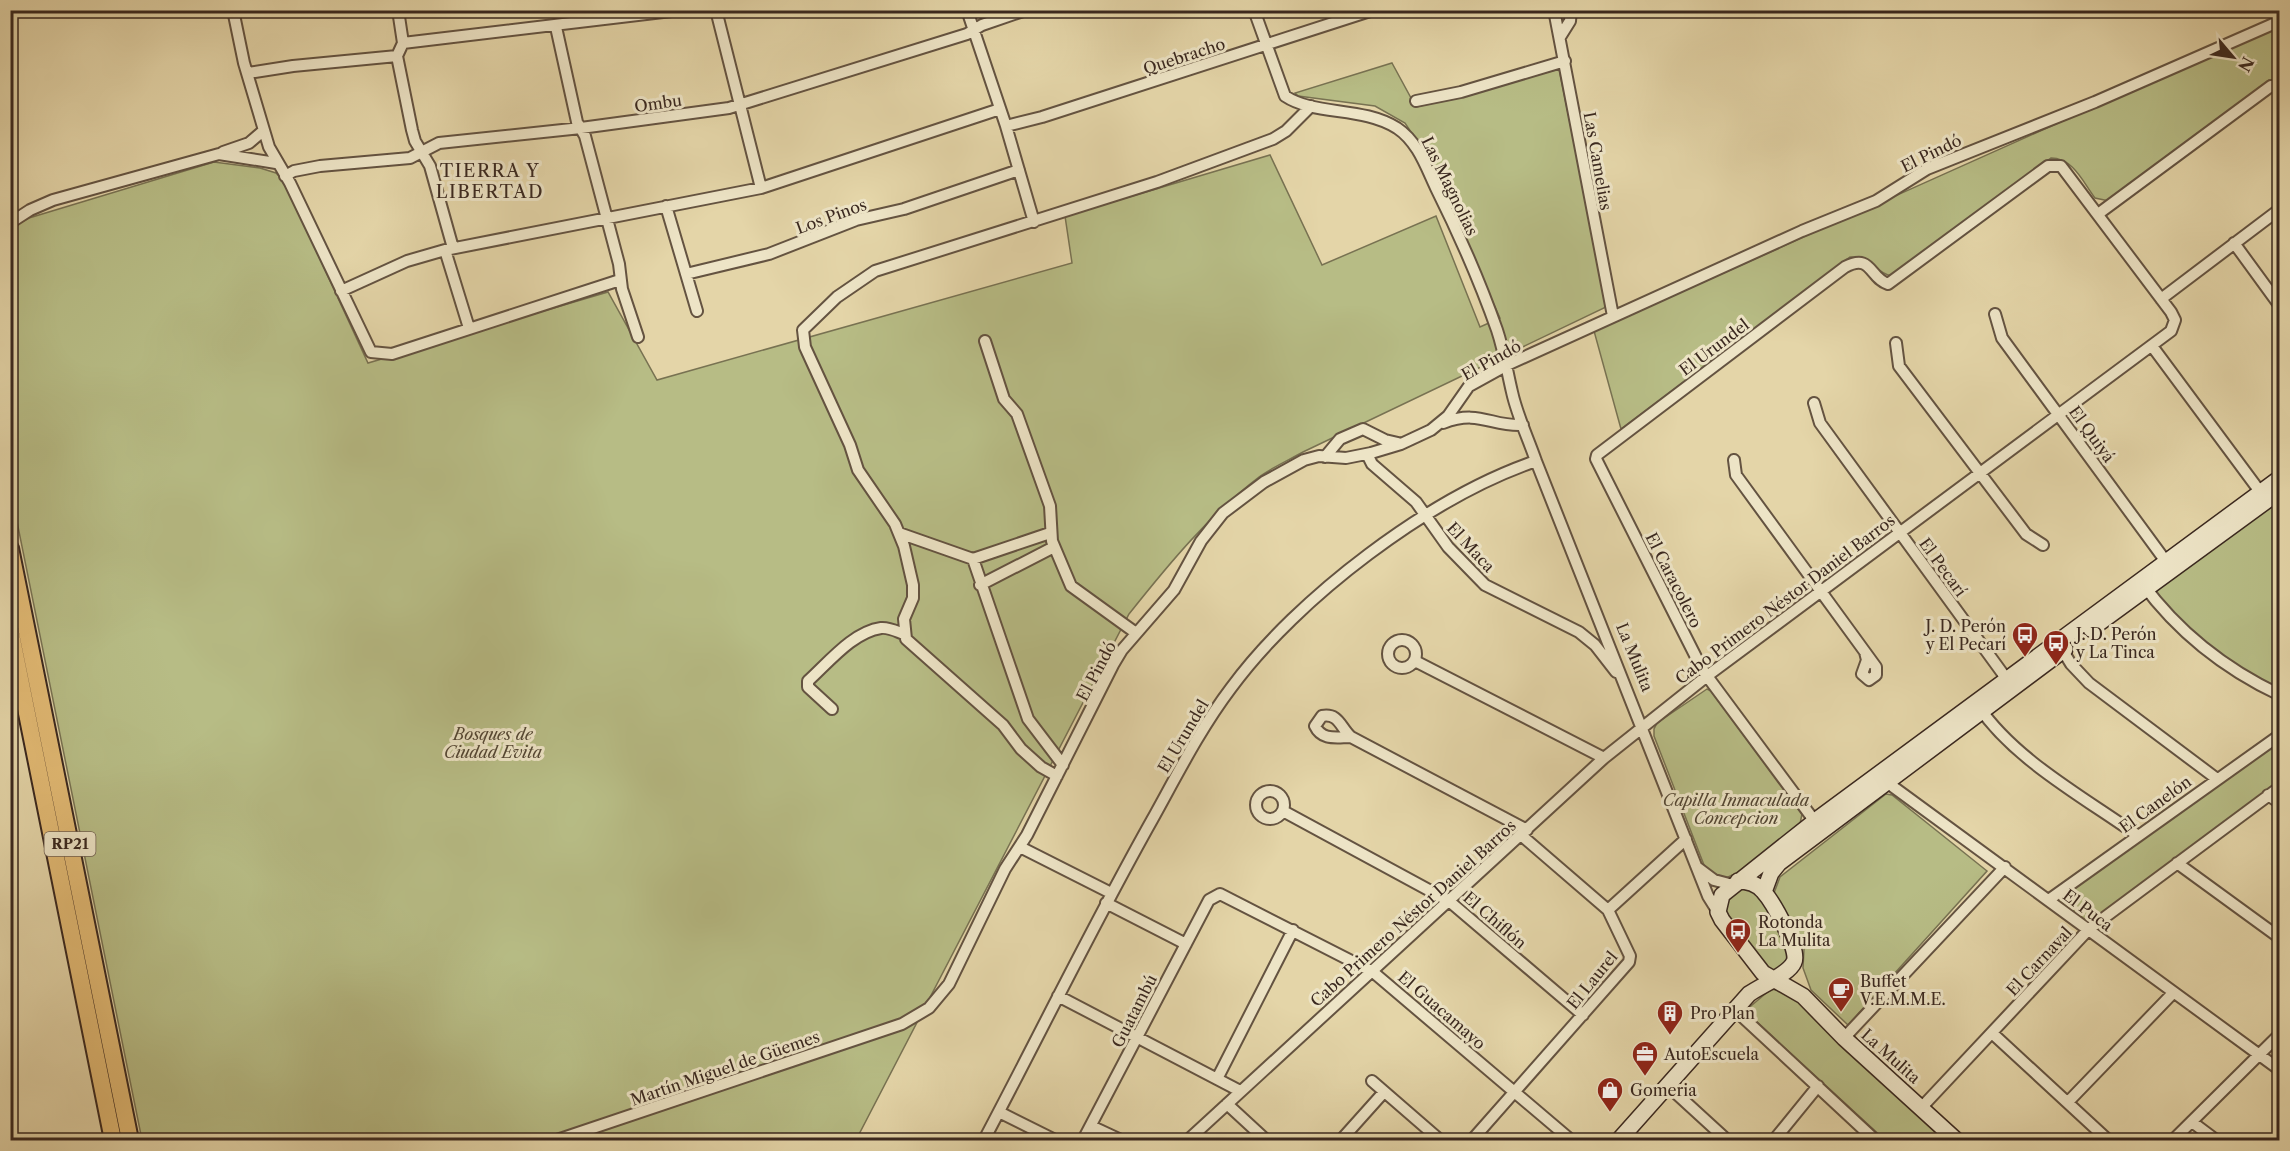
<svg xmlns="http://www.w3.org/2000/svg" width="2290" height="1151" viewBox="0 0 2290 1151" font-family="'Libre Caslon Text',serif">
  <rect width="100%" height="100%" fill="#e4d5a8"/>
  <filter id="stains"><feTurbulence type="fractalNoise" baseFrequency=".00333" numOctaves="4"/><feColorMatrix values="0 0 0 0 .2 0 0 0 0 .09 0 0 0 0 .02 0 0 0 .5 -.17"/></filter>
  <radialGradient id="worn" r=".72"><stop offset=".6" stop-color="#630" stop-opacity="0"/><stop offset="1" stop-color="#630" stop-opacity=".3"/></radialGradient>
  <!-- green -->
  <path fill="#b7bc85" stroke="#787252" stroke-width="1.5" d="M2279,24V80H2269L2109,201L2095,198C2083,182 2073,158 2051,158L1891,276C1872,271 1873,256 1850,257L1621,429L1594,331Z
    M1392,63L1416,107L1559,69L1607,304L1604,308L1303,452C1289,460 1273,467 1259,477C1209,515 1168,565 1129,614L856,1140H142L11,492L10,228L29,218L214,162L260,168L276,173L284,181L368,363L608,292L657,380L1072,263L1065,216L1270,155L1322,265L1436,216L1480,327L1500,318L1426,154L1405,123L1375,106L1298,96L1295,93Z
    M2279,496V692C2231,669 2194,633 2156,596V591Z
    M1707,689L1711,691L1802,814L1800,824L1741,871L1726,878L1710,872L1704,865L1654,736V729L1657,723Z
    M2279,735V787L2089,929L2050,899Z
    M1886,794L1892,795L1987,871L1848,1025L1811,990L1803,968L1804,949L1774,893L1780,877Z
    M1737,888C1765,886 1778,927 1791,948V957L1776,972L1761,966L1726,912L1729,896Z
    M1771,989L1791,993L1946,1140H1885L1745,1011Z"/>
  <g fill="none" stroke-linecap="round" stroke-linejoin="round">
    <!-- street casing -->
    <g stroke="#645341" stroke-width="14">
      <path id="street" d="M233,10L244,63L269,147L290,183L371,352L392,354L620,280
        M398,10L403,43L397,56L412,130L415,141L430,166L453,248
        M716,10L761,188
        M967,10L1006,126L1034,222
        M1254,10L1285,96C1315,116 1362,106 1397,128C1418,142 1426,167 1436,188C1459,234 1480,282 1497,330C1504,351 1507,371 1512,392C1517,415 1528,438 1536,461L1708,896L1718,912
        M1554,10L1613,316
        M556,27L577,122L585,136L619,264L622,289L638,337
        M1560,37L1570,21L1571,10
        M403,43L680,10
        M248,73L293,66L397,56
        M1416,101L1461,92L1565,61
        M1006,126L1042,117L1370,11
        M223,152L249,143L263,131
        M285,176L294,171L320,166L410,158L439,143L581,128L729,108L967,34L982,25L1026,10
        M666,206L697,311
        M2098,214L2271,86L2280,87
        M10,223L30,210L53,200L219,154L276,163
        M2234,243L2280,306
        M445,250L469,328
        M686,274L769,254L856,220L904,209L1019,170
        M341,291L407,261L445,250L761,188L1000,109
        M2161,299L2280,209
        M1995,314L2002,338L2170,567
        M985,341L1004,399L1017,414L1050,506L1052,541L1071,586L1136,633
        M1896,343L1899,366L2026,534L2043,545
        M2152,346L2264,497
        M1814,403L1820,423L2011,685
        M1443,423C1480,409 1491,427 1523,425
        M1367,454L1372,464L1416,502L1448,547L1485,585L1579,632L1595,645L1616,672
        M1325,457L1340,439L1363,429L1385,440L1398,443
        M1734,460L1736,475L1876,667V675L1869,680L1862,674L1867,660L1865,652
        M899,533L973,559L1050,533
        M973,559L1028,719L1063,765
        M2142,583C2178,632 2225,669 2280,695
        M980,585L1054,547
        M1388 654a14 14 0 1 1 28 0a14 14 0 1 1-28 0Z
        M2060,646L2071,664L2089,683L2217,779
        M1415,661L1604,758
        M1979,707C2015,760 2085,798 2137,835
        M832,709L808,687V681C829,662 853,632 881,628C889,627 898,632 904,634
        M1351,737C1337,737 1322,741 1315,726L1322,716C1339,713 1340,727 1351,737L1527,830
        M1057,776L1041,767L1021,749L1003,725L906,639L904,619L913,598V585L904,546L895,524L858,470L850,445L805,347L803,330L837,297L875,271L1157,182L1273,139L1286,131L1311,106
        M1884,777L1892,786L2280,1070
        M1256 805a14 14 0 1 1 28 0a14 14 0 1 1-28 0Z
        M2268,795L2280,803
        M1283,811L1449,901L1583,1015
        M1020,847L1111,893
        M2177,863L2280,938
        M1698,868L1714,880L1733,885
        M2050,899L2280,735
        M1106,903L1186,944
        M1608,910L1686,839
        M1058,996L1240,1091
        M1735,1010L1875,1140
        M1992,1033L2108,1140
        M1844,1038L2005,867
        M1217,1079L1293,930
        M1372,1081L1440,1140
        M1668,1086L1727,1140
        M2068,1102L2173,993
        M1227,1104L1266,1140
        M1921,1108L2089,929L2280,787
        M999,1112L1055,1140
        M2192,1122L2216,1140
        M1091,1126L1121,1140
        M557,1140L902,1024L929,1008L949,984L1005,869L1027,835L1113,665L1122,650L1174,590L1201,541L1223,513L1264,482L1304,460L1319,456L1346,458L1371,453L1401,444L1431,430L1448,416L1469,386L1507,365L1802,231L1876,201L1927,169L2095,102L2280,21
        M984,1140C1040,1034 1093,925 1152,820C1177,775 1200,729 1231,688C1297,598 1430,497 1536,461
        M1083,1140L1209,900L1220,894L1373,972L1571,1140
        M1188,1140L1604,758L1707,676L2171,331L2175,320L2171,312L2061,166H2048L1888,284C1869,278 1872,253 1845,267L1597,455L1596,459L1702,669L1707,676L1819,827
        M1341,1140L1384,1092
        M1472,1140L1629,962L1630,956L1608,910L1521,835
        M1774,1140L1818,1086
        M2173,1140L2280,1034"/>
    </g>
    <!-- secondary casing -->
    <g stroke="#3a281f" stroke-width="18">
      <path id="secondary" d="M2091,629L2280,491
        M1764,892L1771,873L1779,863L2065,649
        M1619,1140L1749,994C1762,985 1789,974 1794,962C1800,950 1773,902 1763,891C1757,884 1747,881 1738,881
        M1956,1140L1844,1038L1803,996L1763,973L1722,920L1718,912L1722,895L1815,821L2280,478"/>
    </g>
    <!-- primary casing -->
    <g stroke="#3a281f" stroke-width="20">
      <path id="primary" d="M10,548L130,1140
        M10,629L113,1140"/>
    </g>
    <!-- street -->
    <use href="#street" stroke="#ede4c6" stroke-width="10"/>
    <!-- secondary -->
    <use href="#secondary" stroke="#ede4c6" stroke-width="15"/>
    <!-- primary -->
    <use href="#primary" stroke="#e2ba74" stroke-width="16"/>
  </g>
  <!-- icons -->
  <defs>
    <g id="bus-pin" transform="scale(1.35)"><path d="M0 17L-7.5 6A9.5 9.5 0 1 1 7.5 6Z" fill="#8f2418" stroke="#ede4c6"/><path d="M-5-6H5V4H4V6H2V4H-2V6H-4V4H-5ZM-3.5-4V0h7V-4ZM-3.5 1.2v1.5H-2V1.2ZM2 1.2v1.5H3.5V1.2Z" fill="#fff"/></g>
    <g id="cafe-pin" transform="scale(1.35)"><path d="M0 17L-7.5 6A9.5 9.5 0 1 1 7.5 6Z" fill="#8f2418" stroke="#ede4c6"/><path d="M-5.5-4.5H6V0H3Q3 3.5 0 3.5H-2.5Q-5.5 3.5-5.5 0ZM3-3.2v2h1.7v-2ZM-6 4.5H4V6H-6Z" fill="#fff"/></g>
    <g id="building-pin" transform="scale(1.35)"><path d="M0 17L-7.5 6A9.5 9.5 0 1 1 7.5 6Z" fill="#8f2418" stroke="#ede4c6"/><path d="M-4-6H4V6H1V3H-1V6H-4ZM-2.5-4.3h1.7v1.8h-1.7ZM.8-4.3h1.7v1.8H.8ZM-2.5-1h1.7V.8h-1.7ZM.8-1h1.7V.8H.8Z" fill="#fff"/></g>
    <g id="office-pin" transform="scale(1.35)"><path d="M0 17L-7.5 6A9.5 9.5 0 1 1 7.5 6Z" fill="#8f2418" stroke="#ede4c6"/><path d="M-6-3h4V-5.5h4V-3h4V5H-6ZM-1-4.5V-3h2v-1.5ZM-6 0V1H6V0Z" fill="#fff"/></g>
    <g id="shop-pin" transform="scale(1.35)"><path d="M0 17L-7.5 6A9.5 9.5 0 1 1 7.5 6Z" fill="#8f2418" stroke="#ede4c6"/><path d="M-5-2.5h2.3a2.7 3.5 0 0 1 5.4 0H5L5.5 6h-11ZM-1.5-2.5h3a1.5 2.3 0 0 0-3 0Z" fill="#fff"/></g>
  </defs>
  <g fill-rule="evenodd">
    <use href="#bus-pin" x="2025" y="635"/>
    <use href="#bus-pin" x="2056" y="643"/>
    <use href="#bus-pin" x="1738" y="931"/>
    <use href="#cafe-pin" x="1841" y="990"/>
    <use href="#building-pin" x="1670" y="1013"/>
    <use href="#office-pin" x="1645" y="1054"/>
    <use href="#shop-pin" x="1610" y="1090"/>
  </g>
  <g text-anchor="middle" stroke-width="6" stroke-linejoin="round" paint-order="stroke">
    <!-- shield labels -->
    <rect fill="#ede4c6" stroke="#706051" stroke-width="1.5" x="44.5" y="832" width="51" height="24" rx="4.5"/>
    <g font-size="15" font-weight="bold" fill="#3a281f">
      <text x="70" y="849">RP21</text>
    </g>
    <!-- street labels -->
    <g font-size="16" fill="#3a281f" stroke="#ede4c6">
      <text transform="translate(1184 56) rotate(-18)" y="6">Quebracho</text>
      <text transform="translate(658 103) rotate(-8)" y="6">Ombu</text>
      <text transform="translate(1931 153) rotate(-26)" y="6">El Pindó</text>
      <text transform="translate(1598 161) rotate(80)" y="6">Las Camelias</text>
      <text transform="translate(1450 186) rotate(64)" y="6">Las Magnolias</text>
      <text transform="translate(831 216) rotate(-20)" y="6">Los Pinos</text>
      <text transform="translate(1714 347) rotate(-37)" y="6">El Urundel</text>
      <text transform="translate(1491 360) rotate(-29)" y="6">El Pindó</text>
      <text transform="translate(2092 434) rotate(54)" y="6">El Quiyá</text>
      <text transform="translate(1471 547) rotate(47)" y="6">El Maca</text>
      <text transform="translate(1943 567) rotate(54)" y="6">El Pecarí</text>
      <text transform="translate(1674 580) rotate(63)" y="6">El Caracolero</text>
      <text transform="translate(1785 599) rotate(-37)" y="6">Cabo Primero Néstor Daniel Barros</text>
      <text transform="translate(1635 657) rotate(68)" y="6">La Mulita</text>
      <text transform="translate(1096 671) rotate(-62)" y="6">El Pindó</text>
      <text transform="translate(1183 736) rotate(-59)" y="6">El Urundel</text>
      <text transform="translate(2155 804) rotate(-36)" y="6">El Canelón</text>
      <text transform="translate(2088 910) rotate(37)" y="6">El Puca</text>
      <text transform="translate(1413 913) rotate(-42)" y="6">Cabo Primero Néstor Daniel Barros</text>
      <text transform="translate(1495 920) rotate(41)" y="6">El Chiflón</text>
      <text transform="translate(2039 961) rotate(-47)" y="6">El Carnaval</text>
      <text transform="translate(1592 980) rotate(-51)" y="6">El Laurel</text>
      <text transform="translate(1442 1010) rotate(41)" y="6">El Guacamayo</text>
      <text transform="translate(1134 1011) rotate(-63)" y="6">Guatambú</text>
      <text transform="translate(1891 1056) rotate(42)" y="6">La Mulita</text>
      <text transform="translate(725 1068) rotate(-19)" y="6">Martín Miguel de Güemes</text>
    </g>
    <!-- poi labels -->
    <g font-size="16" fill="#3a281f" stroke="#ede4c6" text-anchor="start">
      <text x="2006" y="632" text-anchor="end">J. D. Perón<tspan x="2006" dy="18">y El Pecarí</tspan></text>
      <text x="2076" y="640">J. D. Perón<tspan x="2076" dy="18">y La Tinca</tspan></text>
      <text x="1758" y="928">Rotonda<tspan x="1758" dy="18">La Mulita</tspan></text>
      <text x="1860" y="987">Buffet<tspan x="1860" dy="18">V.E.M.M.E.</tspan></text>
      <text x="1690" y="1019">Pro Plan</text>
      <text x="1664" y="1060">AutoEscuela</text>
      <text x="1630" y="1096">Gomeria</text>
    </g>
    <!-- park labels -->
    <g font-size="16" font-style="italic" fill="#534633" stroke="#ede4c6">
      <text x="493" y="740">Bosques de<tspan x="493" dy="18">Ciudad Evita</tspan></text>
      <text x="1736" y="806">Capilla Inmaculada<tspan x="1736" dy="18">Concepcion</tspan></text>
    </g>
    <!-- neighbourhood labels -->
    <g font-size="18" letter-spacing="1.5" fill="#3a281f" stroke="#ede4c6">
      <text x="490" y="177">TIERRA Y<tspan x="490" dy="21">LIBERTAD</tspan></text>
    </g>
  </g>
  <!-- margin -->
  <rect width="2290" height="1151" fill="none" stroke="#e4d5a8" stroke-width="36"/>
  <rect x="12" y="12" width="2266" height="1127" fill="none" stroke="#3a281f" stroke-width="3"/>
  <rect x="18" y="18" width="2254" height="1115" fill="none" stroke="#3a281f" stroke-width="1.5"/>
  <!-- north arrow -->
  <g transform="translate(2233 57) rotate(119)" stroke="#ede4c6" stroke-width="4.5" paint-order="stroke">
  <path d="M0-4.5L10 22L0 15L-10 22Z" fill="#3a281f"/>
  <text y="-9" font-size="16" font-weight="bold" text-anchor="middle" fill="#3a281f">N</text>
  </g>
  <rect width="100%" height="100%" filter="url(#stains)"/>
  <rect width="100%" height="100%" fill="url(#worn)"/>
</svg>
